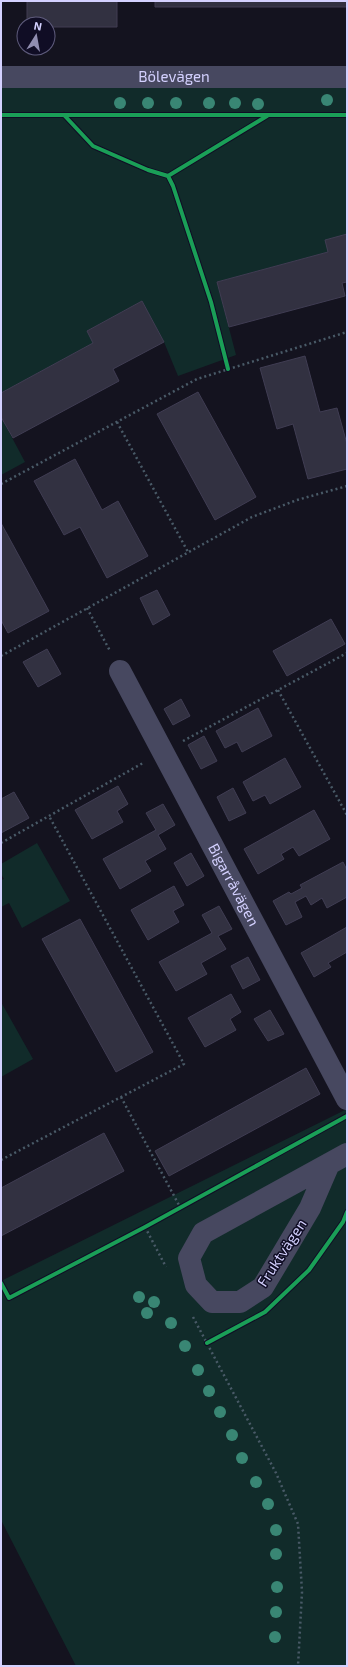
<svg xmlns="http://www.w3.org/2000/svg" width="348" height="1667" viewBox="0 0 348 1667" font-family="'Exo 2',sans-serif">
  <rect width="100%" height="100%" fill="#14131f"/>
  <!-- green -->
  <path fill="#112b2a" d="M1,77H347V234L328,252L217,282L236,355L178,376L164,342L142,301L87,331L93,343L1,393Z
    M1,417L25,462L1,475Z
    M37,843L70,901L22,928L9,903L1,907V880L4,879L1,874V864Z
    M1,1002L33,1059L1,1077Z
    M347,1109V1666H76L1,1520V1281Z"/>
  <!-- building -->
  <path fill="#323141" stroke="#403d53" d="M27,1H117V27H48V24H27Z
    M155,1H347V7H155Z
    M347,234V282L342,283L345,296L229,327L217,282L328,252L325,240Z
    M142,301L164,342L113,369L119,381L13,438L1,417V393L93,343L87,331Z
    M305,356L320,412L337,408L347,444V469L308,479L293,424L277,429L260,368Z
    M198,392L256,497L215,520L157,414Z
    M75,459L102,510L118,501L148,556L107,578L80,527L64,535L34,481Z
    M1,523L49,611L8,633L1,620Z
    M157,590L170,615L153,625L140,598Z
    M331,619L345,644L287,676L273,651Z
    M47,649L61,674L38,687L23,662Z
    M181,699L190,716L173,725L164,709Z
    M258,708L272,736L242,752L237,742L225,748L216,731Z
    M204,736L217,761L201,769L188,745Z
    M285,758L301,787L270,804L265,795L253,801L243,782Z
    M118,786L128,804L117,811L123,822L92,839L75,810Z
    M233,788L246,813L229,821L217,797Z
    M14,792L29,818L1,833V799Z
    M163,804L175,825L158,835L166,849L145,861L151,871L120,889L103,859L156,830L146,813Z
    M314,810L330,839L299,856L293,847L281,854L284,859L258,874L244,849Z
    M191,853L204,876L187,886L174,863Z
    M343,862L347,870V897L327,908L322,898L311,905L306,896L295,902L302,917L286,925L273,901L289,892L291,894L302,888L300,885Z
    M174,886L184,905L173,911L179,922L148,940L131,910Z
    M219,906L232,929L218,936L226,949L201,963L207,974L176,991L159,962L212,933L202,915Z
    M80,919L153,1052L116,1072L42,939Z
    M347,927V952L328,963L331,967L314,977L301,953Z
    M248,957L260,980L243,989L231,966Z
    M231,994L241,1012L230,1019L236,1030L205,1047L188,1018Z
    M270,1010L284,1034L268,1041L254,1019Z
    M306,1068L320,1094L169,1176L155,1151Z
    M104,1133L124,1171L1,1236V1188Z"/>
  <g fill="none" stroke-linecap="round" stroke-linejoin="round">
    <!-- path -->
    <path stroke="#495a67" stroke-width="2.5" stroke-dasharray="2 3" stroke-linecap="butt" d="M117,422L188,552
      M1,484L197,379L347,332
      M87,608L110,651
      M1,656L252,517L297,500L347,486
      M278,690L347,815
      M183,741L347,653
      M1,843L143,763
      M121,1097L180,1207
      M1,1160L184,1064L49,816
      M145,1227L166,1267
      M193,1317L276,1473L298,1524L302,1592L298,1666"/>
    <!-- minor -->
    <g stroke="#474860" stroke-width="22">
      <path id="s1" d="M1,77H347"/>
      <path id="s2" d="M120,671L347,1099"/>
      <path d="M329,1164L310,1208L263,1287L240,1302H212L196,1285L189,1258L203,1233L347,1154"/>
    </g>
    <!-- cycleway casing -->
    <g stroke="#100d25" stroke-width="6">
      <path id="cycleway" d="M1,115H347
        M64,115L93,146L148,170L168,176L267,116
        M168,176L173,186L211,302L228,369
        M1,1283L9,1298L145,1227L347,1116
        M207,1343L265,1312L309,1270L343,1222L347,1212"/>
    </g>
    <!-- cycleway -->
    <use href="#cycleway" stroke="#1a9f57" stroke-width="4"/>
  </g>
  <!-- trees -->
  <g fill="#398674">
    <circle cx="327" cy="100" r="6"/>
    <circle cx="120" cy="103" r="6"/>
    <circle cx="148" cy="103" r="6"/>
    <circle cx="176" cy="103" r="6"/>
    <circle cx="209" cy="103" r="6"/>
    <circle cx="235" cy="103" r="6"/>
    <circle cx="258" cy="104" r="6"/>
    <circle cx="139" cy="1297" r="6"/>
    <circle cx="154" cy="1302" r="6"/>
    <circle cx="147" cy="1313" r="6"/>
    <circle cx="171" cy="1323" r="6"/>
    <circle cx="185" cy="1346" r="6"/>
    <circle cx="198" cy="1370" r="6"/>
    <circle cx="209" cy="1391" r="6"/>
    <circle cx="220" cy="1412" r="6"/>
    <circle cx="232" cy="1435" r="6"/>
    <circle cx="242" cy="1458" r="6"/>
    <circle cx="256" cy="1482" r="6"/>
    <circle cx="268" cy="1504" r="6"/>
    <circle cx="276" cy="1530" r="6"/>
    <circle cx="276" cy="1554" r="6"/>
    <circle cx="277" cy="1587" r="6"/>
    <circle cx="276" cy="1612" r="6"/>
    <circle cx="275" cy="1637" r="6"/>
  </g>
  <g text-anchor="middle" stroke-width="3" stroke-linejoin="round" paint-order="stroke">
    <!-- street labels -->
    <g font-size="15" fill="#d4d1ff" stroke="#100d25">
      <text dy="5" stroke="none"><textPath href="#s1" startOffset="173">Bölevägen</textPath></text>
      <text dy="5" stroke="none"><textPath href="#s2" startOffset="242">Bigarråvägen</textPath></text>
      <text transform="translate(282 1253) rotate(-57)" y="5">Fruktvägen</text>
    </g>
  </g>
  <!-- border -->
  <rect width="348" height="1667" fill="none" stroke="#d4d1ff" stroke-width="4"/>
  <!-- north arrow -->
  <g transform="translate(36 36) rotate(11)"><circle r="19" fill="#100d25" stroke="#5e5b7c"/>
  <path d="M0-3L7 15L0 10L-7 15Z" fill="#918eb1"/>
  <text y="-6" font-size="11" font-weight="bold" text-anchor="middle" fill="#d4d1ff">N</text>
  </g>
</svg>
